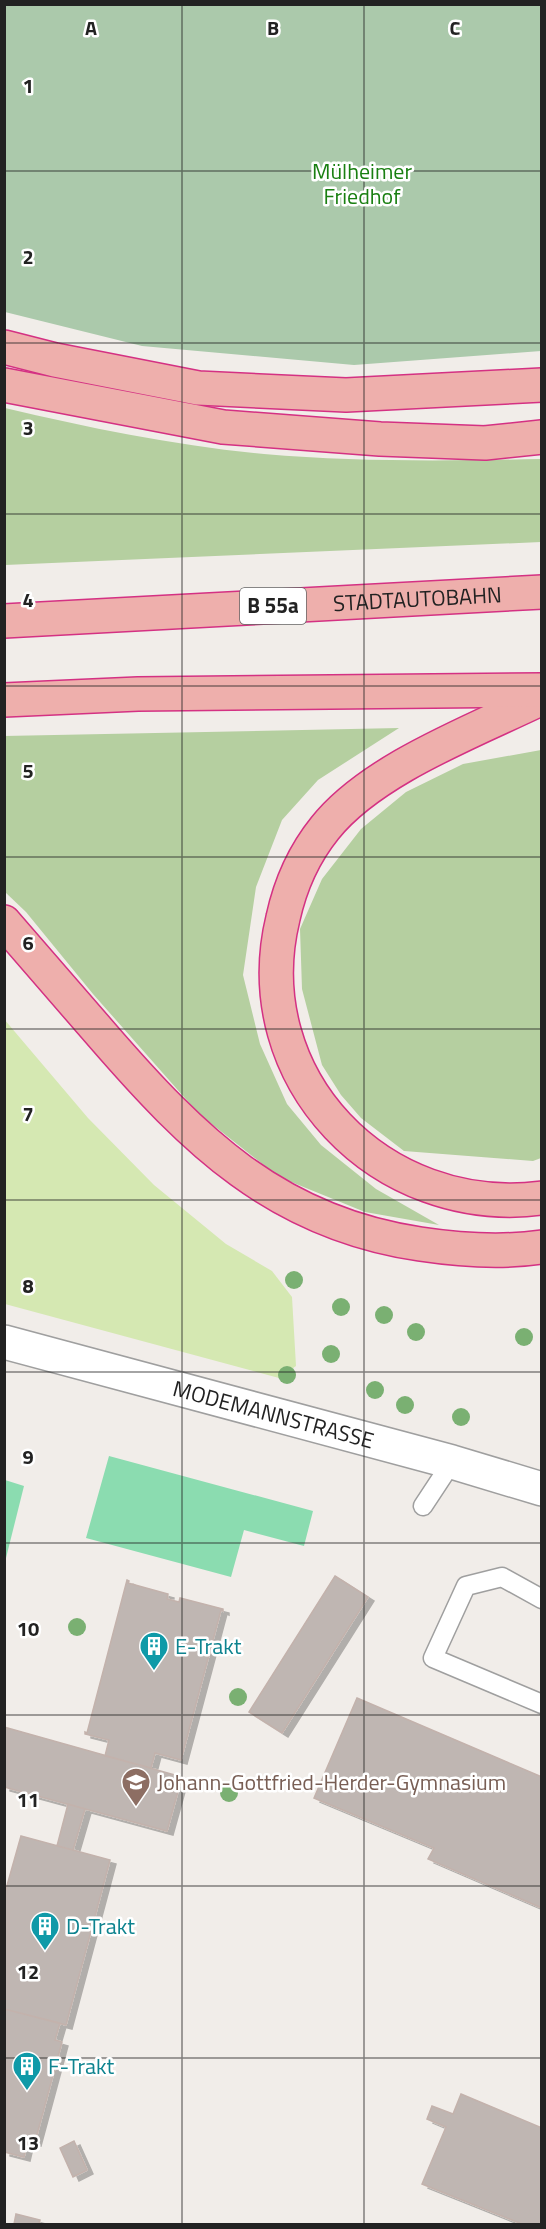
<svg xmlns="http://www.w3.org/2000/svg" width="546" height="2229" viewBox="0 0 546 2229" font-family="'Titillium Web',sans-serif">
  <defs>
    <filter id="shadow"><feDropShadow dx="6" dy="4" stdDeviation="0" flood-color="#0004"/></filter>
  </defs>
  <rect width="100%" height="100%" fill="#f1ede9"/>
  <!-- grass -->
  <path fill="#d5e8b2" d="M4,1019L88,1118L154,1185L226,1244L272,1271L292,1297L296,1366L279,1378L5,1304Z"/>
  <!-- forest -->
  <path fill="#b5cfa0" d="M5,408C90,428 177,446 264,454C356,462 449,461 541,459V542L5,565Z
    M399,728L318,780L282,820L256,887L243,975L260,1044L287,1104L321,1145L376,1189L439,1225L365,1212L279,1177L199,1114L93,994L26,912L5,892L4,736Z
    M541,750V1158L533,1161L404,1151L361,1118L341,1095L322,1065L302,989L300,929L322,879L361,829L406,792L463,764Z"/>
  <!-- cemetery -->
  <path fill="#abc9ab" d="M5,4L541,5V351L354,365L142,346L5,312Z"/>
  <!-- pitch -->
  <path fill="#8bdcb0" d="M109,1456L313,1511L304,1546L244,1530L231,1577L86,1538Z
    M5,1480L24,1486L5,1562L4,1480Z"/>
  <!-- building -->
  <path fill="#bfb6b2" stroke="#c3b2ac" stroke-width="1.5" filter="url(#shadow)" d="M335,1576L368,1597L282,1733L249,1712Z
    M127,1580L129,1581L128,1583L168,1594L167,1599L179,1602L180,1598L223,1609V1611L221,1610L181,1760L155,1753L151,1768L105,1756L109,1740L85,1734V1732L87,1733Z
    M357,1698L542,1777V1908L428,1859L434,1848L314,1798Z
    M4,1727L182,1777L167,1831L4,1787Z
    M68,1804L85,1809L73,1850L57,1846Z
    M21,1836L110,1860L66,2025L4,2009V1896Z
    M4,2009L60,2023L55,2040L62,2042L35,2142L28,2140L24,2157L4,2152Z
    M461,2094L542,2128V2224H522L422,2184L446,2127L427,2119L432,2106L453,2114Z
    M74,2141L87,2170L73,2177L60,2148Z
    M16,2214L40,2220L39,2224H14Z"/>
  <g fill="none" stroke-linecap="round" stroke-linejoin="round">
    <!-- service casing -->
    <g stroke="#9f9f9f" stroke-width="21">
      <path id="service" d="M423,1506L452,1462
        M542,1599L502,1577L466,1586L433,1658L542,1704"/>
    </g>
    <!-- minor casing -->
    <g stroke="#9f9f9f" stroke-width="36">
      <g id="minor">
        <path id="s1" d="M4,1342L452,1462L542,1489"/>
      </g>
    </g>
    <!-- trunk casing -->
    <g stroke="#d43183" stroke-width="36">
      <g id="trunk">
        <path d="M4,347L55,360L198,388L346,395L542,385"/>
        <path d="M4,385L223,427L380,439L485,443L542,437"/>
        <path id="s2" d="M4,621L542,592"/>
        <path d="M542,698C474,731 372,769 325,828C304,854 290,886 283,918C244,1078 381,1219 542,1198"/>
        <path d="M4,700L138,694L542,690"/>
        <path d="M4,922C37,960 70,998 102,1035C193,1140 276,1223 420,1244C460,1250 501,1253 542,1247"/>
      </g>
    </g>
    <!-- service -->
    <use href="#service" stroke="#fff" stroke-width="18"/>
    <!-- minor -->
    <use href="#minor" stroke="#fff" stroke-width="33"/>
    <!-- trunk -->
    <use href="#trunk" stroke="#eeafac" stroke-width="33"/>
  </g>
  <!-- trees -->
  <g fill="#7ab072">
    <circle cx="294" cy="1280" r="9"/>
    <circle cx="341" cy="1307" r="9"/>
    <circle cx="384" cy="1315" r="9"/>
    <circle cx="416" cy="1332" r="9"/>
    <circle cx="524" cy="1337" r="9"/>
    <circle cx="331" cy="1354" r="9"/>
    <circle cx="287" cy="1375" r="9"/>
    <circle cx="375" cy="1390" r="9"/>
    <circle cx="405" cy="1405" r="9"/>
    <circle cx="461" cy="1417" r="9"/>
    <circle cx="77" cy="1627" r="9"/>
    <circle cx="238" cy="1697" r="9"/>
    <circle cx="229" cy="1793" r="9"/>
  </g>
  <!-- grid -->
  <path fill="none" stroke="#222" stroke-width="1.5" stroke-opacity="0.55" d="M182,4V2224M364,4V2224M4,171H542M4,343H542M4,514H542M4,686H542M4,857H542M4,1029H542M4,1200H542M4,1372H542M4,1543H542M4,1715H542M4,1886H542M4,2058H542"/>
  <!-- icons -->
  <defs>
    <g id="building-pin" transform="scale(1.5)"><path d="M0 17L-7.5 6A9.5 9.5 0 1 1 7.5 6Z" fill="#0f9aa8" stroke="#fff"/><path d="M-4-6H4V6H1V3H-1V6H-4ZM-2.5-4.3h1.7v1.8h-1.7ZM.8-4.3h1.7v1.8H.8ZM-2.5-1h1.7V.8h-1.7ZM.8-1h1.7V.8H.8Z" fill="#fff"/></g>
    <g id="school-pin" transform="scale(1.5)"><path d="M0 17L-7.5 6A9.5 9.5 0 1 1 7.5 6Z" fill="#8d6e63" stroke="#fff"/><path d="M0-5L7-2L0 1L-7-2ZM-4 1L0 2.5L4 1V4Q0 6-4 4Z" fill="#fff"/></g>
  </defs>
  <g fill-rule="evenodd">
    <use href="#building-pin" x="154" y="1646"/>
    <use href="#school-pin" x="136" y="1782"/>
    <use href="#building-pin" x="45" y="1926"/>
    <use href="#building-pin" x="27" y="2066"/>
  </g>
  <g text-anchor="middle" stroke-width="5" stroke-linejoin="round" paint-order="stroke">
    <!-- shield labels -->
    <rect fill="#fff" stroke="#646464" stroke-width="1.5" x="240" y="588" width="66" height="36" rx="4.5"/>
    <g font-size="21" font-weight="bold" fill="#222">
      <text x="273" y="613">B 55a</text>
    </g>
    <!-- park labels -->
    <g font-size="22" fill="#197f11" stroke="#fff">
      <text x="362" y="179">Mülheimer<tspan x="362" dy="25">Friedhof</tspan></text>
    </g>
    <!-- street labels -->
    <g font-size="22" fill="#222" stroke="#fff">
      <text dy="8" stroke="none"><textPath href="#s2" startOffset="414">STADTAUTOBAHN</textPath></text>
      <text dy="8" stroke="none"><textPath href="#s1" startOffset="279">MODEMANNSTRASSE</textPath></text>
    </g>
    <!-- culture labels -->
    <g font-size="22" fill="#0d838f" stroke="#fff" text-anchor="start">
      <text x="175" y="1654">E-Trakt</text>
      <text x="66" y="1934">D-Trakt</text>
      <text x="48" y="2074">F-Trakt</text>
    </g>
    <!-- education labels -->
    <g font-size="22" fill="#785e54" stroke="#fff" text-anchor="start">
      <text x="157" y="1790">Johann-Gottfried-Herder-Gymnasium</text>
    </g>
  </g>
  <g font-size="20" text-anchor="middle" font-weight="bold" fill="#222" stroke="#fff" stroke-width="5" stroke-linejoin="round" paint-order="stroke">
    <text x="91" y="35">A</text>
    <text x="273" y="35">B</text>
    <text x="455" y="35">C</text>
    <text x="28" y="93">1</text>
    <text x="28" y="264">2</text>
    <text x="28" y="435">3</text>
    <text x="28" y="607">4</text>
    <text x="28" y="778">5</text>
    <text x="28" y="950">6</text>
    <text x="28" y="1121">7</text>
    <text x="28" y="1293">8</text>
    <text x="28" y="1464">9</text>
    <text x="28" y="1636">10</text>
    <text x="28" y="1807">11</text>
    <text x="28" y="1979">12</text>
    <text x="28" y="2150">13</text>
  </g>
  <!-- border -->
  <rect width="546" height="2229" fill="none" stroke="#222222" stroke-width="12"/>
</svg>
